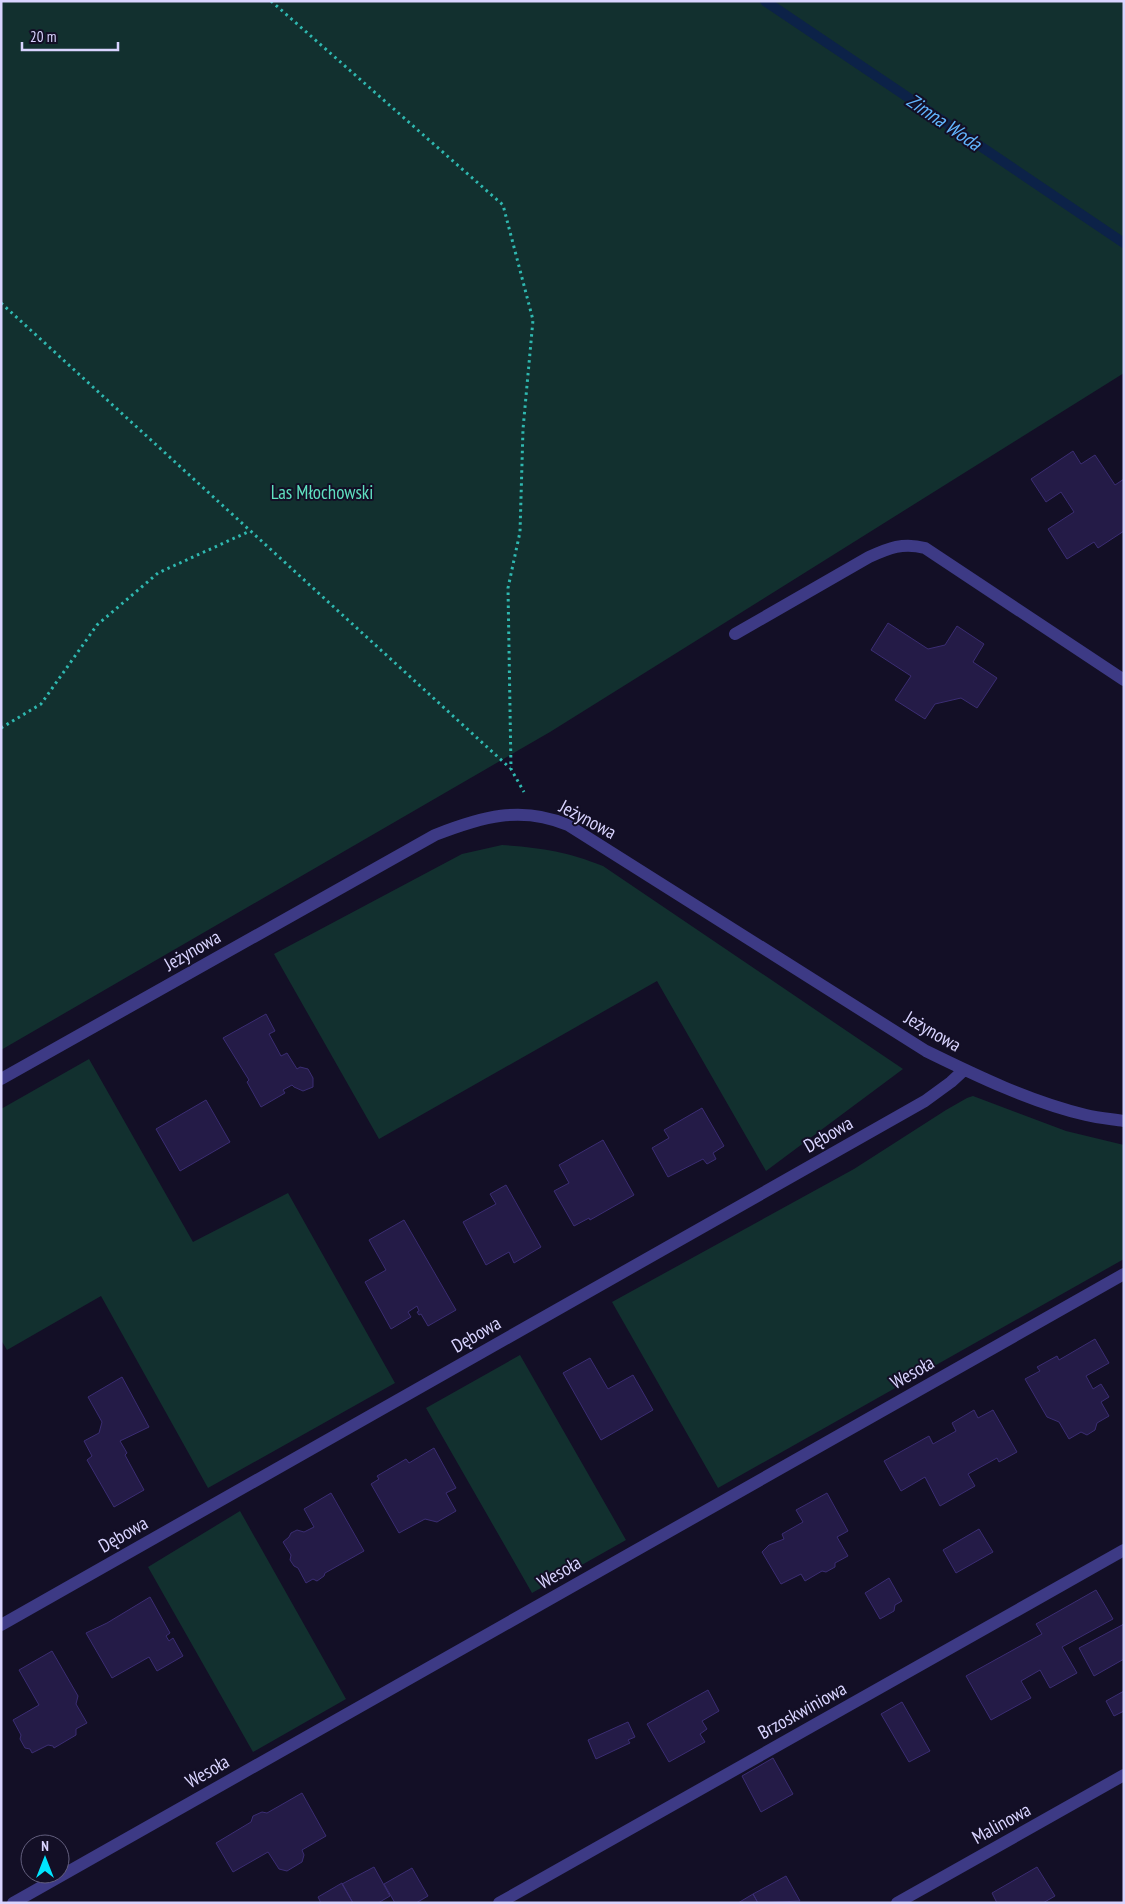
<svg xmlns="http://www.w3.org/2000/svg" width="1125" height="1904" viewBox="0 0 1125 1904" font-family="'PT Sans Narrow',sans-serif">
  <rect width="100%" height="100%" fill="#130f26"/>
  <!-- green -->
  <path fill="#12302f" d="M1,1H1124V373L550,732L1,1050Z
    M502,845C542,848 565,851 603,866L903,1069L766,1171L657,981L379,1139L274,954L462,854Z
    M89,1059L193,1242L288,1193L395,1383L208,1488L101,1296L7,1350L1,1340V1109Z
    M973,1096L1066,1131L1124,1145V1259L718,1488L612,1302L854,1169L946,1110L967,1098Z
    M520,1355L626,1540L532,1593L426,1408Z
    M240,1511L346,1699L253,1752L148,1567Z"/>
  <g fill="none" stroke-linecap="round" stroke-linejoin="round">
    <!-- stream -->
    <path stroke="#0c2248" stroke-width="10" d="M765,1L1124,243"/>
  </g>
  <!-- building -->
  <path fill="#241b47" stroke="#3b2d73" d="M1073,451L1081,464L1095,455L1115,485L1124,479V531L1098,548L1094,542L1067,559L1048,529L1074,512L1061,492L1046,502L1031,479Z
    M888,623L928,649L945,645L957,626L984,644L973,662L997,678L977,708L961,698L935,704L925,719L895,700L911,676L871,650Z
    M266,1014L275,1031L269,1034L281,1056L287,1053L297,1069L300,1067L308,1069L313,1078V1087L303,1091L294,1087L292,1085L283,1090L285,1093L261,1107L247,1082L249,1080L223,1038Z
    M206,1100L230,1142L180,1171L156,1129Z
    M702,1108L724,1146L713,1153L716,1159L707,1164L703,1159L668,1177L652,1148L669,1138L664,1130Z
    M603,1140L634,1195L590,1220L589,1218L574,1226L554,1191L569,1183L559,1165Z
    M506,1185L541,1247L514,1263L509,1252L486,1265L463,1222L496,1204L490,1194Z
    M404,1220L456,1310L428,1326L421,1314L419,1315L417,1312L419,1311L417,1306L408,1312L411,1317L391,1329L365,1282L386,1270L369,1240Z
    M1095,1339L1109,1363L1086,1376L1093,1389L1101,1384L1109,1397L1101,1402L1109,1416L1097,1423L1095,1430L1087,1435L1081,1432L1069,1439L1059,1422L1047,1417L1025,1379L1040,1371L1037,1367L1057,1356L1059,1360Z
    M590,1358L608,1389L633,1375L653,1410L601,1440L563,1373Z
    M122,1377L149,1427L120,1441L127,1453L125,1455L144,1490L114,1507L87,1460L92,1456L84,1441L99,1433L102,1422L88,1397Z
    M974,1410L978,1418L993,1410L1017,1452L999,1462L997,1458L968,1474L975,1486L940,1506L925,1477L901,1491L884,1461L929,1436L933,1444L956,1431L952,1423Z
    M434,1448L456,1488L446,1493L456,1511L437,1522L425,1519L399,1533L371,1484L379,1479L377,1476L406,1459L409,1463Z
    M331,1493L364,1551L325,1573L324,1576L317,1581L313,1579L306,1583L298,1568L294,1566L290,1560L291,1555L283,1542L289,1537L291,1533L297,1530L304,1532L314,1527L304,1509Z
    M827,1493L848,1531L837,1537L848,1556L835,1563V1567L826,1572L822,1571L805,1581L801,1574L781,1584L762,1552L769,1545L784,1539L782,1534L803,1522L796,1510Z
    M979,1529L993,1552L956,1573L943,1550Z
    M889,1578L902,1601L895,1605L894,1611L880,1619L865,1593Z
    M1096,1590L1113,1619L1062,1647L1077,1673L1050,1688L1040,1670L1021,1681L1031,1698L991,1720L966,1676L1042,1634L1036,1624Z
    M150,1597L170,1633L166,1636L169,1641L173,1638L183,1656L157,1671L149,1657L112,1678L86,1633L107,1623Z
    M1124,1624V1659L1094,1676L1079,1648Z
    M52,1651L78,1696L76,1704L87,1723L76,1729V1735L54,1748L53,1746L48,1745L32,1753L30,1749L25,1748L20,1739L21,1735L13,1720L39,1705L19,1670Z
    M708,1690L719,1711L702,1721L707,1729L700,1734L705,1742L669,1762L647,1724Z
    M1124,1691V1711L1114,1716L1106,1701Z
    M902,1702L930,1751L909,1762L881,1714Z
    M628,1722L635,1737L628,1740L630,1743L596,1759L588,1740Z
    M773,1758L793,1794L761,1812L742,1776Z
    M302,1793L326,1836L302,1850L304,1855L302,1862L287,1871L279,1869L268,1852L233,1872L216,1843L251,1822L253,1816L262,1812L267,1813Z
    M374,1867L390,1896L378,1903H353L342,1884Z
    M1037,1867L1055,1896L1043,1903H997L992,1893Z
    M412,1868L428,1896L416,1903H395L384,1884Z
    M786,1876L800,1901L758,1903L753,1894Z
    M342,1883L353,1903H321L318,1897Z
    M753,1894L758,1903H738Z"/>
  <g fill="none" stroke-linecap="round" stroke-linejoin="round">
    <!-- path -->
    <path stroke="#2fb8b0" stroke-width="3" stroke-dasharray="2.5 4" stroke-linecap="butt" d="M271,1L503,205L533,320L523,429L520,532L508,588L511,769L524,792
      M1,303L510,768
      M1,728L41,704L97,625L158,573L250,531"/>
    <!-- service -->
    <path stroke="#3d3a85" stroke-width="12" d="M735,634L869,557C889,548 903,542 925,548L1124,680"/>
    <!-- minor -->
    <path stroke="#3d3a85" stroke-width="12" d="M1,1079L435,835C481,817 521,805 568,825L926,1051C977,1076 1031,1102 1086,1115C1098,1118 1111,1119 1124,1121
      M1,1625L925,1101L951,1082L964,1070
      M13,1903L1124,1274
      M499,1903L1124,1550
      M897,1903L1124,1775"/>
  </g>
  <g text-anchor="middle" stroke-width="4" stroke-linejoin="round" paint-order="stroke">
    <!-- park labels -->
    <g font-size="19" fill="#5fe0c0" stroke="#130f26">
      <text x="322" y="499">Las Młochowski</text>
    </g>
    <!-- street labels -->
    <g font-size="19" fill="#d9d4ff" stroke="#130f26">
      <text transform="translate(588 819) rotate(28)" y="7">Jeżynowa</text>
      <text transform="translate(192 950) rotate(-30)" y="7">Jeżynowa</text>
      <text transform="translate(933 1031) rotate(30)" y="7">Jeżynowa</text>
      <text transform="translate(828 1134) rotate(-30)" y="7">Dębowa</text>
      <text transform="translate(476 1334) rotate(-30)" y="7">Dębowa</text>
      <text transform="translate(912 1372) rotate(-30)" y="7">Wesoła</text>
      <text transform="translate(123 1534) rotate(-30)" y="7">Dębowa</text>
      <text transform="translate(559 1572) rotate(-30)" y="7">Wesoła</text>
      <text transform="translate(802 1710) rotate(-29)" y="7">Brzoskwiniowa</text>
      <text transform="translate(207 1771) rotate(-30)" y="7">Wesoła</text>
      <text transform="translate(1001 1823) rotate(-29)" y="7">Malinowa</text>
    </g>
    <!-- water labels -->
    <g font-size="20" font-style="italic" fill="#62b6ff" stroke="#130f26">
      <text transform="translate(944 122) rotate(34)" y="7">Zimna Woda</text>
    </g>
  </g>
  <!-- border -->
  <rect width="1125" height="1904" fill="none" stroke="#d9d4ff" stroke-width="5"/>
  <!-- north arrow -->
  <g transform="translate(45 1859)"><circle r="24" fill="#130f26" stroke="#625e7d"/>
  <path d="M0-4L9 19L0 12L-9 19Z" fill="#00e5ff"/>
  <text y="-8" font-size="14" font-weight="bold" text-anchor="middle" fill="#d9d4ff">N</text>
  </g>
  <!-- scale -->
  <path d="M22 42v8h96v-8" fill="none" stroke="#d9d4ff" stroke-width="2.5"/>
  <text x="30" y="42" font-size="15" fill="#d9d4ff" stroke="#130f26" stroke-width="4" paint-order="stroke">20 m</text>
</svg>
